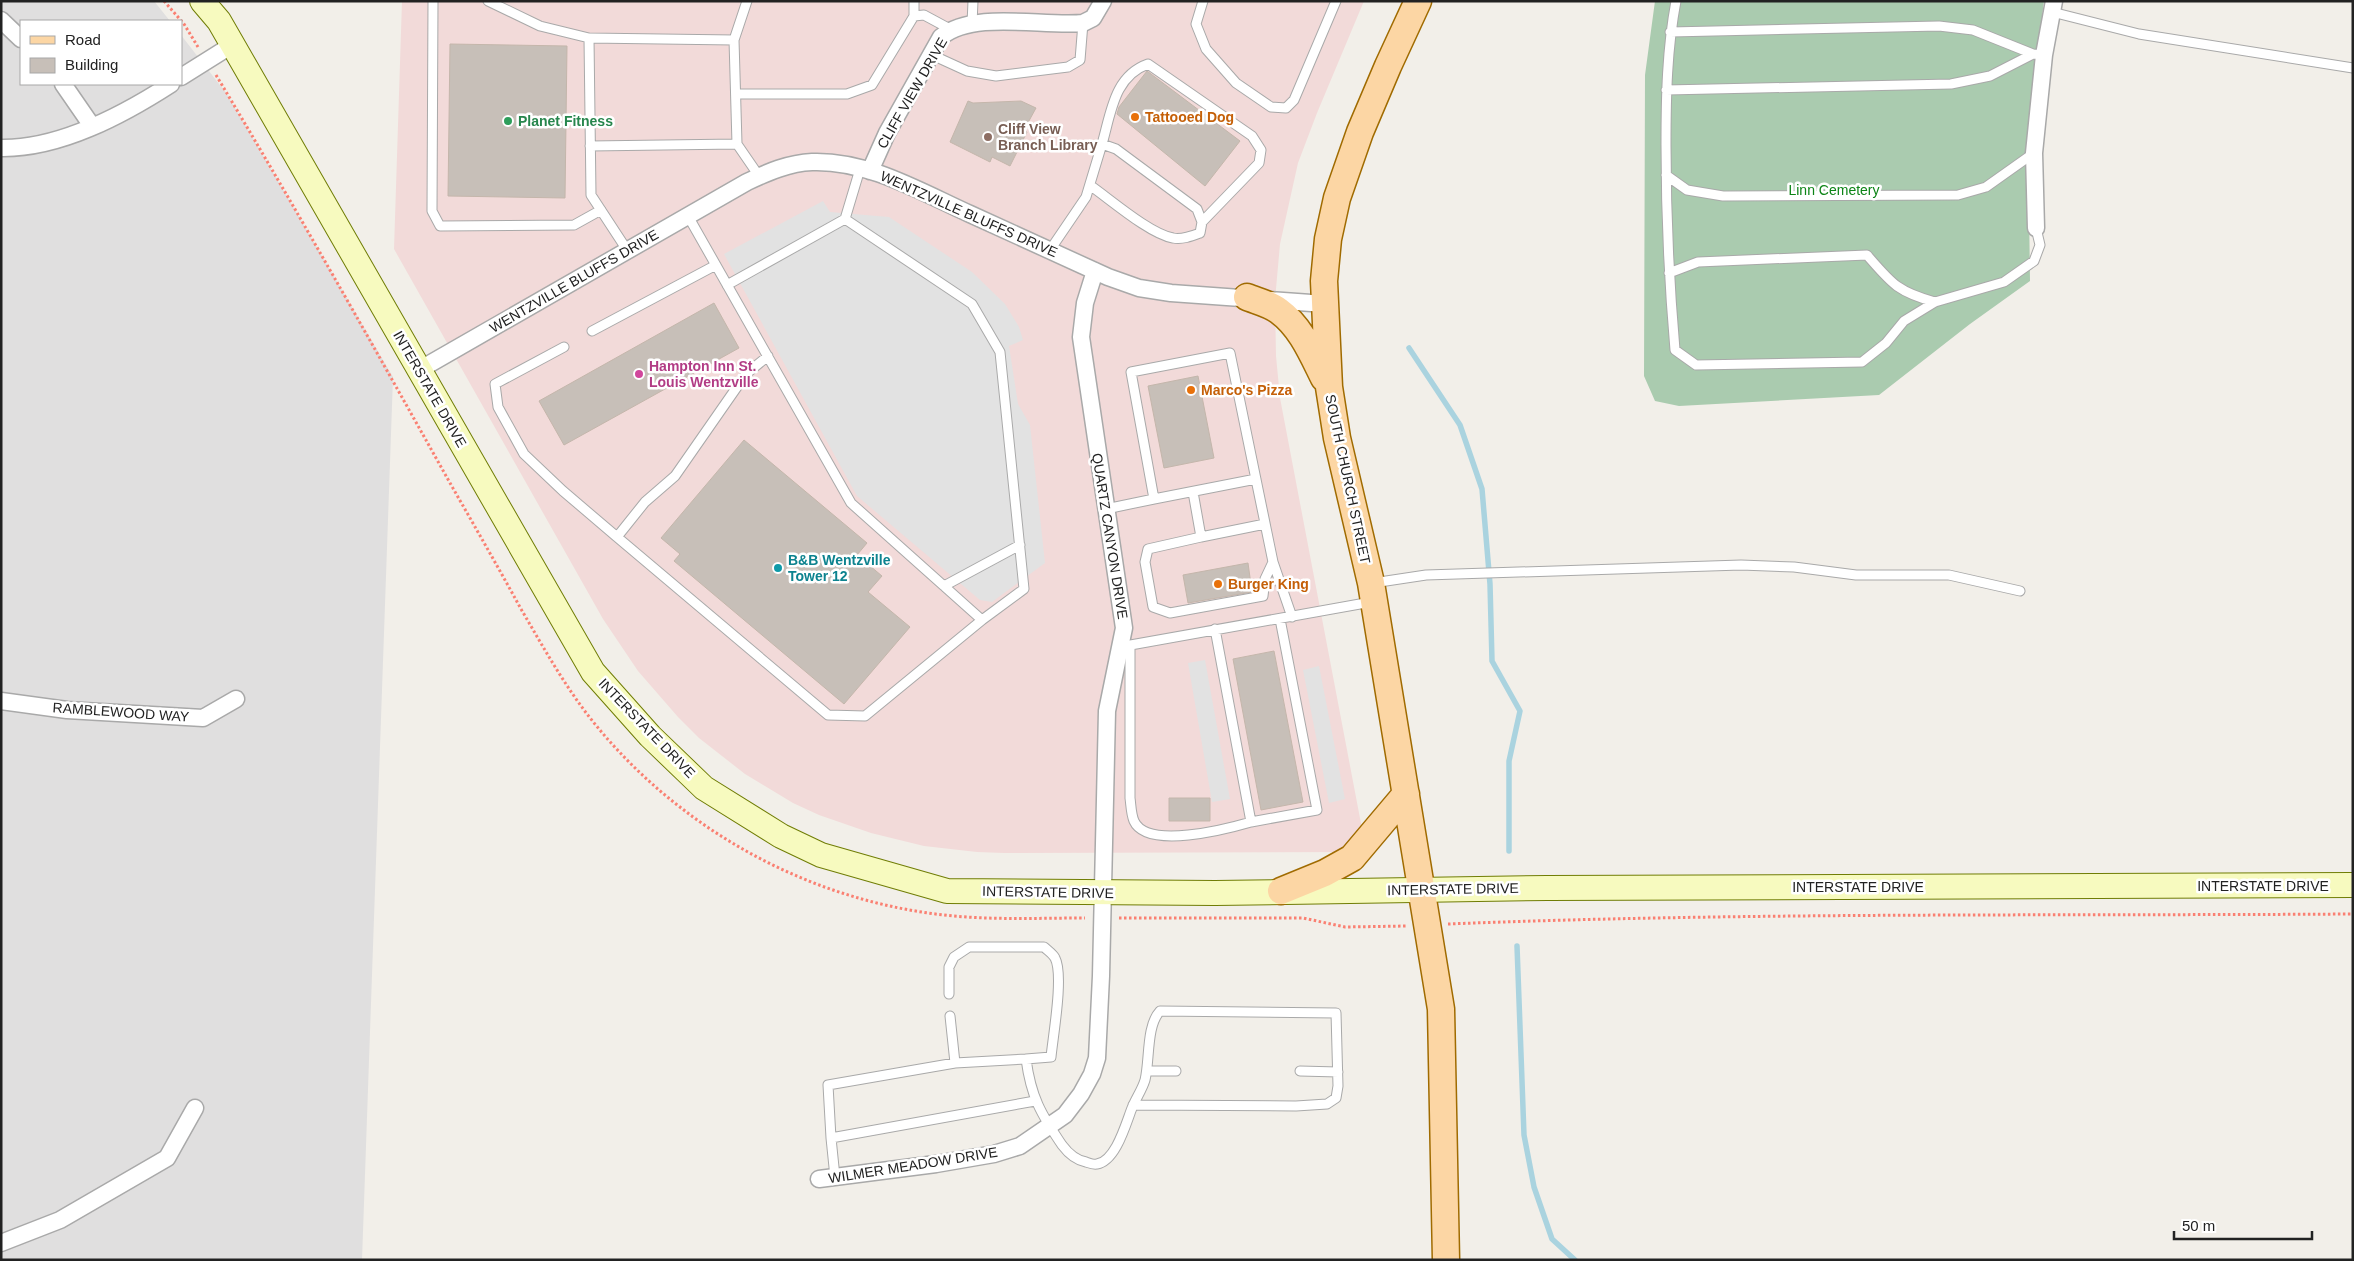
<svg xmlns="http://www.w3.org/2000/svg" width="2354" height="1261" viewBox="0 0 2354 1261" font-family="Arial,sans-serif">
  <rect width="100%" height="100%" fill="#f2efe9"/>
  <!-- residential -->
  <path fill="#e0dfdf" d="M1,1H154L170,21H21V84H181V35L226,93L393,377L362,1260H1Z"/>
  <!-- commercial -->
  <path fill="#f2dad9" d="M402,1H1364L1317,113L1298,163L1280,244L1275,300L1276,356L1280,398L1363,834L1351,852L1004,853L977,852L924,846L871,833L819,815L793,803L745,774L699,738L678,717L638,671L603,619L394,249Z"/>
  <!-- cemetery -->
  <path fill="#aacbaf" d="M1655,1H2044L2028,129L2030,281L1970,324L1879,395L1679,406L1655,401L1644,376L1645,75Z"/>
  <!-- parking -->
  <path fill="#e2e2e2" d="M823,201L830,212L889,217L972,272L1005,304L1019,327L1023,340L1009,346L1018,404L1030,425L1045,563L992,602L980,600L857,496L724,254Z
    M1205,660L1230,799L1212,802L1188,663Z
    M1319,666L1345,799L1329,803L1303,670Z"/>
  <g fill="none" stroke-linecap="round" stroke-linejoin="round">
    <!-- stream -->
    <path stroke="#aad3df" stroke-width="5.5" d="M1409,348L1460,425L1482,489L1490,584L1492,661L1520,711L1509,761V851
      M1517,946L1524,1135L1534,1187L1552,1239L1575,1260"/>
  </g>
  <!-- building -->
  <path fill="#c7bfb8" stroke="#c4b6ab" d="M450,44L567,46L565,198L448,196Z
    M1147,71L1240,141L1205,186L1117,114L1119,107Z
    M968,101L973,103L1021,101L1036,108L1024,130L1027,132L1010,166L992,157L990,162L950,142Z
    M714,303L739,348L564,445L539,401Z
    M1198,376L1214,458L1164,468L1148,386Z
    M744,440L867,543L857,555L882,576L868,592L910,627L844,704L674,561L680,554L661,538Z
    M1248,563L1252,592L1188,603L1183,575Z
    M1274,651L1303,802L1261,810L1233,659Z
    M1169,798H1210V821H1169Z"/>
  <g fill="none" stroke-linecap="round" stroke-linejoin="round">
    <!-- service casing -->
    <g stroke="#a9a9a9" stroke-width="11">
      <path id="service" d="M433,1L432,211L440,226L574,225L601,210
        M488,1L540,26L589,38
        M914,1V16L924,15L950,29
        M1203,1L1196,24L1206,49L1236,83L1271,107L1286,108L1294,100L1336,1
        M1676,1C1667,49 1666,96 1666,145C1666,213 1669,281 1675,350L1696,365L1862,362L1886,343L1904,321L1935,302L2004,282L2034,261L2040,245L2036,228
        M2052,12L2139,34L2353,68
        M972,24L973,1
        M1670,32L1939,26L1973,30L2033,54
        M734,40L747,1
        M932,55L967,71L996,76L1068,67L1080,60L1083,23
        M1666,90L1951,84L1990,76L2033,54L2044,55
        M736,94H847L872,85L914,16
        M1102,144C1111,113 1114,76 1148,64L1252,136L1261,150L1259,163L1202,222
        M590,146L737,144
        M1666,175L1687,190L1723,196L1958,195L1986,187L2034,153
        M688,216L851,503L982,620L1024,589L1000,352L972,304L845,219L727,285
        M845,219L860,169
        M627,250L591,195L589,38L734,40L737,144L759,176
        M1050,250L1086,197L1102,144L1116,149L1197,209L1202,222L1200,233C1192,236 1182,240 1173,238C1150,234 1111,200 1091,186
        M1669,273L1698,262L1867,255C1892,284 1898,292 1935,302
        M592,331L716,265
        M564,347L495,384L498,407L524,454L563,491L617,537
        M768,356L746,374L675,476L645,502L617,537L828,715L865,716L982,620
        M1193,492L1201,537L1265,524
        M1154,499L1256,479
        M1106,509L1154,499L1131,372L1230,353L1273,562L1292,617
        M1201,537L1148,549L1145,562L1153,607L1170,613L1263,596L1265,579L1273,562
        M1373,583L1426,575L1741,565L1794,567L1856,575H1949L2020,591
        M944,586L1020,545
        M1215,629L1251,822L1317,810L1280,619
        M1130,645V798C1131,805 1131,814 1134,821C1147,850 1227,829 1251,822
        M1125,646L1371,602
        M949,994V967L954,957L969,947H1044C1047,950 1053,954 1055,958C1064,975 1053,1036 1051,1057L1026,1059C1031,1097 1041,1114 1062,1145C1068,1153 1075,1160 1086,1162C1089,1163 1094,1165 1097,1164C1116,1161 1126,1123 1132,1108C1136,1098 1142,1090 1145,1080C1150,1060 1146,1026 1160,1011L1336,1013L1338,1086L1336,1098L1327,1104L1296,1106L1133,1105
        M950,1016L955,1063
        M1026,1059L955,1063L828,1085L831,1138L1035,1101
        M1147,1071H1176
        M1300,1071L1338,1072
        M831,1138L835,1177"/>
    </g>
    <!-- minor casing -->
    <g stroke="#a9a9a9" stroke-width="19">
      <path id="minor" d="M1,20L21,39
        M181,77L232,45
        M63,84L92,126
        M1,148C60,149 123,115 171,84
        M870,171L887,133L941,37C974,10 1042,27 1083,23L1093,18L1103,1
        M2036,228L2034,153L2044,55L2054,1
        M419,370L747,182C768,172 789,163 812,162C868,160 921,192 970,214C1016,235 1062,256 1108,277L1139,288L1171,293L1325,304
        M1,701L67,710L203,718L236,699
        M819,1179L936,1164L994,1154L1020,1146L1065,1115L1081,1094L1092,1074L1097,1058L1101,976L1107,711L1124,628L1081,337L1085,303L1095,271
        M1,1243L60,1220L167,1158L195,1108"/>
    </g>
    <!-- secondary casing -->
    <g stroke="#707d05" stroke-width="26">
      <path id="secondary" d="M202,1L219,21L593,672L650,736L704,788L781,836L821,855L947,891L1215,893L1547,888L2353,885"/>
    </g>
    <!-- primary casing -->
    <g stroke="#a06b00" stroke-width="29">
      <path id="primary" d="M1418,1L1388,66L1360,132L1337,198L1328,239L1324,281L1329,387L1337,438L1371,583L1441,1009L1446,1260
        M1247,297C1257,301 1270,304 1279,311C1301,327 1312,354 1324,378
        M1281,891L1325,873L1352,858L1406,794"/>
    </g>
    <!-- path -->
    <path stroke="#fa8072" stroke-width="3" stroke-dasharray="2.5 2.5" stroke-linecap="butt" d="M164,1L184,24L198,47
      M216,75C297,210 374,347 450,483C474,525 498,567 521,609C542,645 562,681 587,714C675,828 810,903 954,916C998,920 1042,918 1085,918
      M1119,918H1303L1345,927L1407,926
      M1448,924C1749,912 2051,916 2353,914"/>
    <!-- service -->
    <use href="#service" stroke="#fff" stroke-width="9"/>
    <!-- minor -->
    <use href="#minor" stroke="#fff" stroke-width="16"/>
    <!-- secondary -->
    <use href="#secondary" stroke="#f7fabf" stroke-width="24"/>
    <!-- primary -->
    <use href="#primary" stroke="#fcd6a4" stroke-width="26"/>
  </g>
  <!-- markers -->
  <g fill="#e8710a" stroke="#fff" stroke-width="2">
    <circle cx="1135" cy="117" r="5"/>
    <circle cx="1191" cy="390" r="5"/>
    <circle cx="1218" cy="584" r="5"/>
  </g>
  <circle fill="#2e9e5b" stroke="#fff" stroke-width="2" cx="508" cy="121" r="5"/>
  <circle fill="#8d6e63" stroke="#fff" stroke-width="2" cx="988" cy="137" r="5"/>
  <circle fill="#d1479c" stroke="#fff" stroke-width="2" cx="639" cy="374" r="5"/>
  <circle fill="#0f9aa8" stroke="#fff" stroke-width="2" cx="778" cy="568" r="5"/>
  <g text-anchor="middle" stroke-width="5" stroke-linejoin="round" paint-order="stroke">
    <!-- street labels -->
    <g font-size="14" fill="#222" stroke="#fff">
      <text transform="translate(912 93) rotate(-60)" y="5">CLIFF VIEW DRIVE</text>
      <text transform="translate(969 214) rotate(24)" y="5">WENTZVILLE BLUFFS DRIVE</text>
      <text transform="translate(574 281) rotate(-30)" y="5">WENTZVILLE BLUFFS DRIVE</text>
      <text transform="translate(430 389) rotate(60)" y="5">INTERSTATE DRIVE</text>
      <text transform="translate(1348 479) rotate(78)" y="5">SOUTH CHURCH STREET</text>
      <text transform="translate(1110 536) rotate(81)" y="5">QUARTZ CANYON DRIVE</text>
      <text transform="translate(121 712) rotate(4)" y="5">RAMBLEWOOD WAY</text>
      <text transform="translate(647 728) rotate(46)" y="5">INTERSTATE DRIVE</text>
      <text x="2263" y="891">INTERSTATE DRIVE</text>
      <text x="1858" y="892">INTERSTATE DRIVE</text>
      <text transform="translate(1453 889) rotate(-1)" y="5">INTERSTATE DRIVE</text>
      <text transform="translate(1048 892) rotate(1)" y="5">INTERSTATE DRIVE</text>
      <text transform="translate(913 1165) rotate(-9)" y="5">WILMER MEADOW DRIVE</text>
    </g>
    <!-- food labels -->
    <g font-size="14" font-weight="bold" fill="#c56008" stroke="#fff" text-anchor="start">
      <text x="1145" y="122">Tattooed Dog</text>
      <text x="1201" y="395">Marco's Pizza</text>
      <text x="1228" y="589">Burger King</text>
    </g>
    <!-- leisure labels -->
    <g font-size="14" font-weight="bold" fill="#27864d" stroke="#fff" text-anchor="start">
      <text x="518" y="126">Planet Fitness</text>
    </g>
    <!-- education labels -->
    <g font-size="14" font-weight="bold" fill="#785e54" stroke="#fff" text-anchor="start">
      <text x="998" y="134">Cliff View<tspan x="998" dy="16">Branch Library</tspan></text>
    </g>
    <!-- park labels -->
    <g font-size="14" fill="#0c8416" stroke="#fff">
      <text x="1834" y="195">Linn Cemetery</text>
    </g>
    <!-- hotel labels -->
    <g font-size="14" font-weight="bold" fill="#b23c85" stroke="#fff" text-anchor="start">
      <text x="649" y="371">Hampton Inn St.<tspan x="649" dy="16">Louis Wentzville</tspan></text>
    </g>
    <!-- culture labels -->
    <g font-size="14" font-weight="bold" fill="#0d838f" stroke="#fff" text-anchor="start">
      <text x="788" y="565">B&amp;B Wentzville<tspan x="788" dy="16">Tower 12</tspan></text>
    </g>
  </g>
  <!-- border -->
  <rect width="2354" height="1261" fill="none" stroke="#222222" stroke-width="5"/>
  <!-- legend -->
  <rect x="20" y="20" width="162" height="65" fill="#ffffff" stroke="#a7a7a7"/>
  <rect x="30" y="36" width="25" height="8" fill="#fcd6a4" stroke="#a7a7a7"/>
  <text x="65" y="45" font-size="15" fill="#222222">Road</text>
  <rect x="30" y="58" width="25" height="15" fill="#c7bfb8" stroke="#a7a7a7"/>
  <text x="65" y="70" font-size="15" fill="#222222">Building</text>
  <!-- scale -->
  <path d="M2174 1231v8h138v-8" fill="none" stroke="#222222" stroke-width="2.5"/>
  <text x="2182" y="1231" font-size="15" fill="#222222" stroke="#ffffff" stroke-width="4" paint-order="stroke">50 m</text>
</svg>
